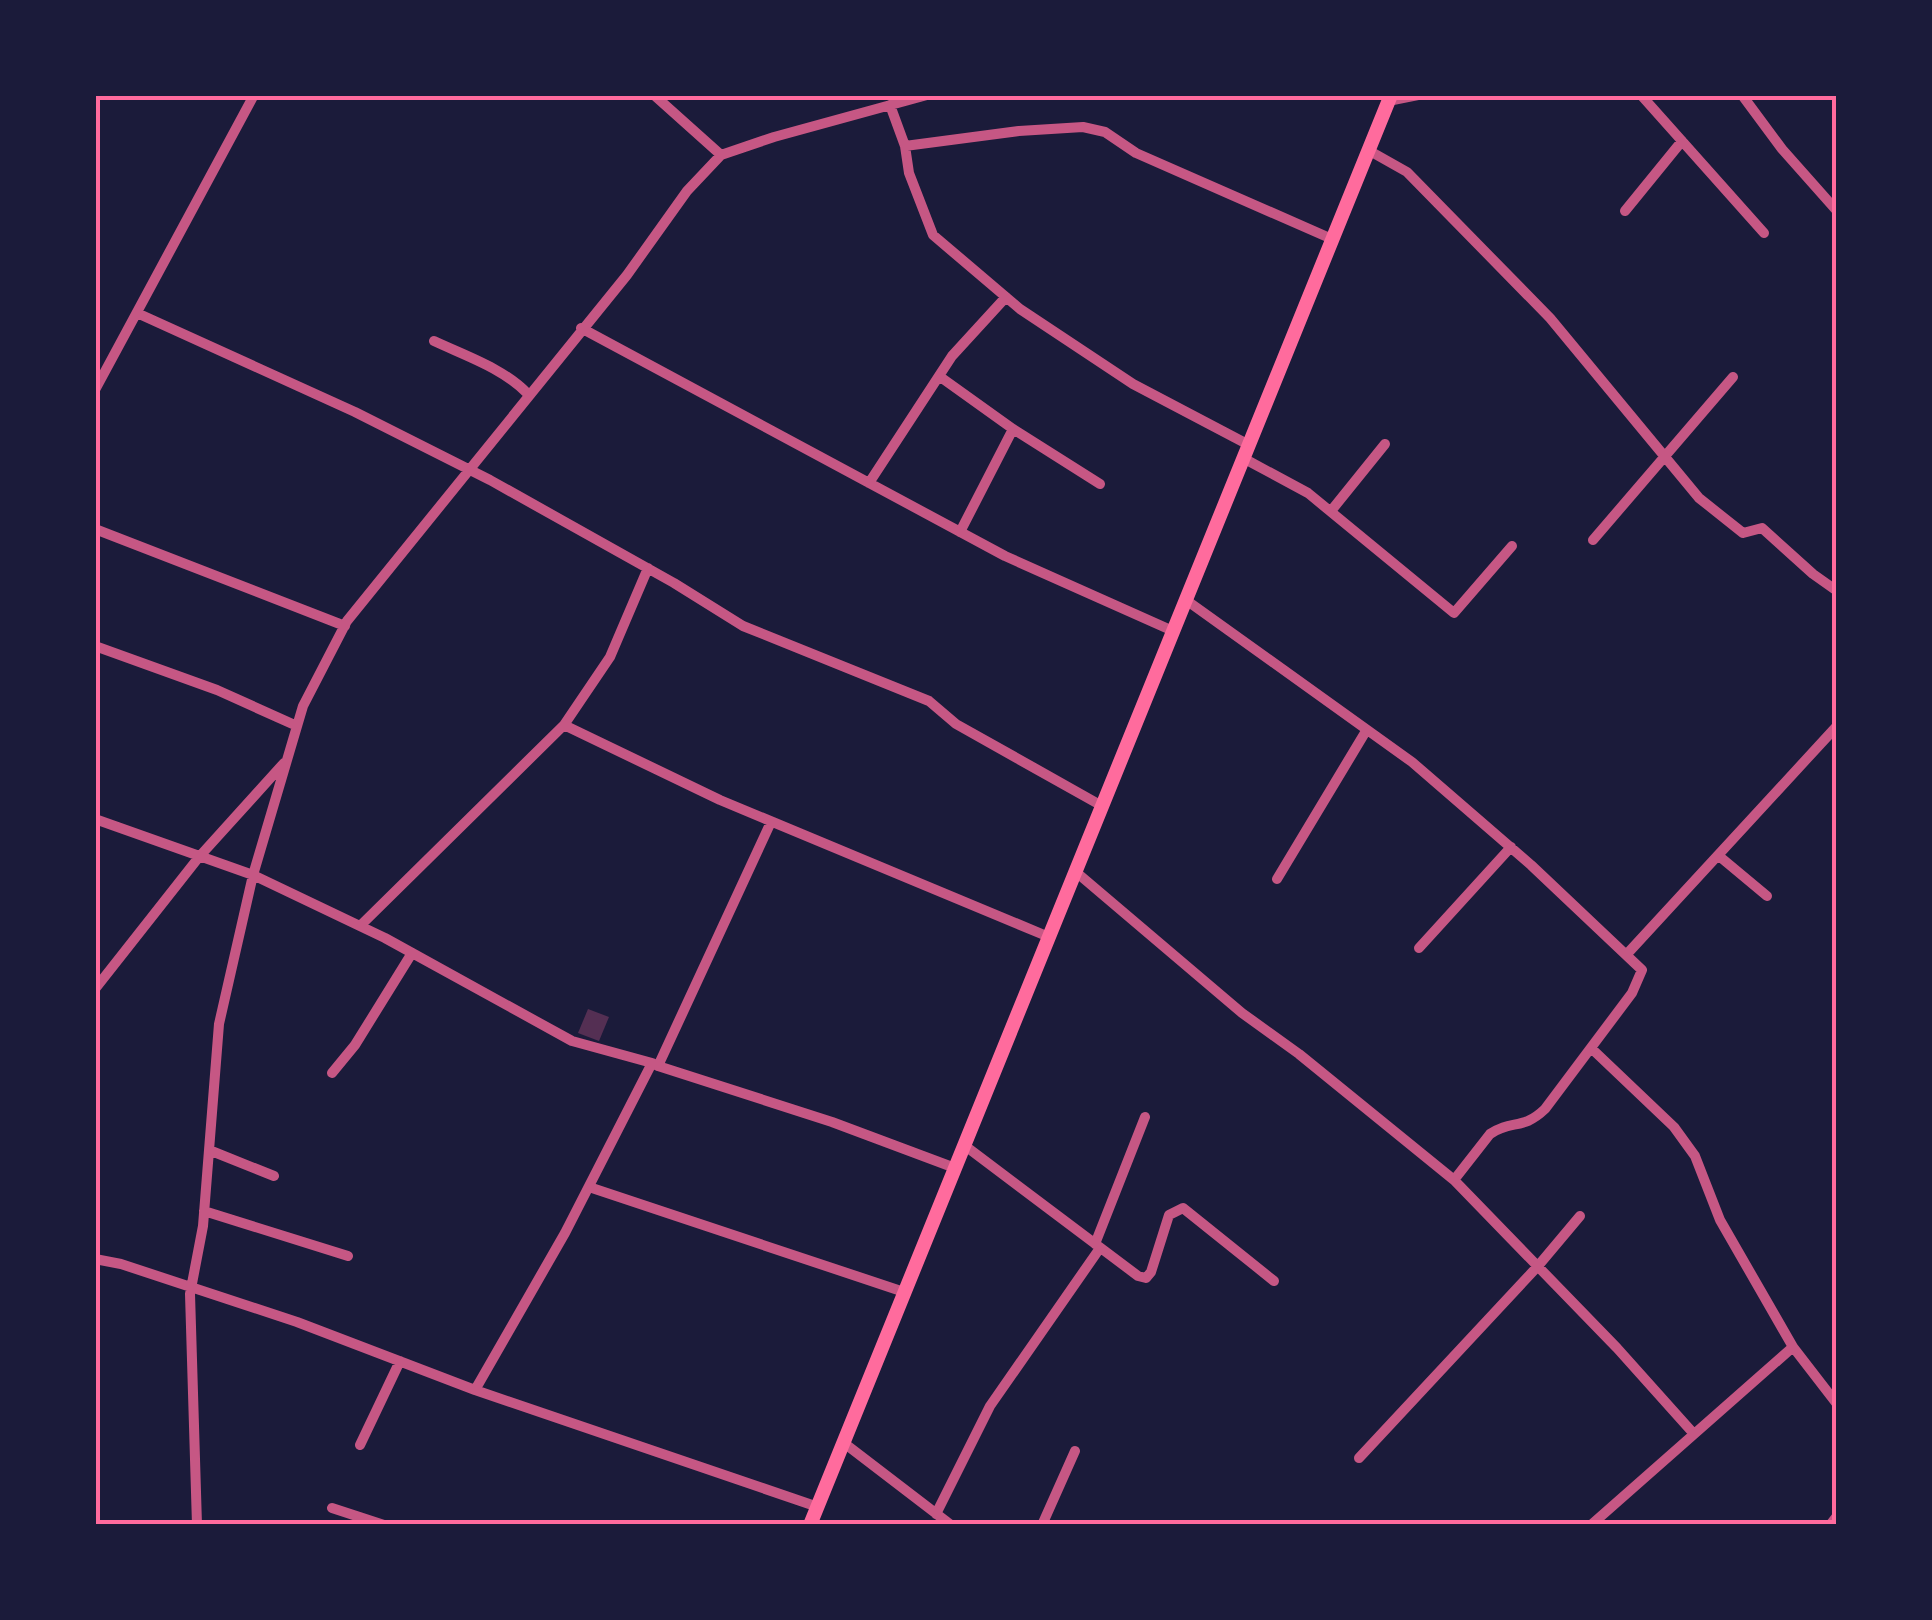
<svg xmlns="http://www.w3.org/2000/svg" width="1932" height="1620" viewBox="0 0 1932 1620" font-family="Overpass,sans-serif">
  <rect width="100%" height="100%" fill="#1b1b3a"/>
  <!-- building -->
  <path fill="#542f53" d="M588,1009L609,1017L599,1041L578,1033Z"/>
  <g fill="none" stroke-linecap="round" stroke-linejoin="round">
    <!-- minor -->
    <path stroke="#c65784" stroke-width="10" d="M654,95L721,155
      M1641,95L1764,233
      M1742,95L1782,149L1837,211
      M1388,101L1418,95
      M890,105L905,146L909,173L933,235L1020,309L1133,384L1249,445
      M905,146L1019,131L1083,127L1105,132L1136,153L1332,239
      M1368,150L1407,172L1550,318L1699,498L1743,533L1762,528L1813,574L1837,591
      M1625,211L1682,141
      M137,313L355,412L490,480L674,583L743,626L929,701L956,724L1102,806
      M581,328L1005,556L1173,631
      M434,341C466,356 503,368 528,394
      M939,376L1013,429L1100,484
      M95,390L254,95
      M1243,458L1308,493L1454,613L1512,546
      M869,483L952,356L1006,297
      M1331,511L1385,444
      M95,529L345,626
      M960,532L1013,429
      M1593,540L1733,377
      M648,568L610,657L564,725L720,800L1049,937
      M1186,600L1412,762L1531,865L1642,970L1632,993L1545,1109C1522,1131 1512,1119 1490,1134L1454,1180
      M95,646L217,690L297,726
      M95,819L253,875L303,706L347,621L627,275L687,191L721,155L774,137L927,95
      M771,822L658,1066L832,1122L955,1168
      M1719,856L1767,896
      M1076,872L1242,1013L1299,1054L1454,1180L1617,1348L1694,1434
      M1277,879L1366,731
      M360,926L564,725
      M1419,948L1511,847
      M1627,954L1837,726
      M95,989L199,857L284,763
      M1591,1048L1674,1127L1695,1156L1720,1220L1793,1347L1837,1404
      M658,1066L652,1063L565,1233L475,1390L818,1507
      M332,1073L355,1045L412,953
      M964,1145L1138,1276L1146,1278L1151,1272L1169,1215L1183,1208L1274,1281
      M209,1150L274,1176
      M589,1187L904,1292
      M204,1211L348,1256
      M1095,1244L1145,1117
      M95,1259L121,1264L297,1322L475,1390
      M844,1443L951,1525
      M360,1445L400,1361
      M1359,1458L1538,1266L1580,1216
      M332,1508L384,1525
      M936,1514L990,1406L1100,1248
      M197,1525L190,1294L203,1226L219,1024L253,875L385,938L572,1041L652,1063
      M1042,1525L1075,1451
      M1591,1525L1793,1347
      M1830,1525L1837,1516"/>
    <!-- secondary -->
    <path stroke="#ff6b9d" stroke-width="14" d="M810,1525L1391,95"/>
  </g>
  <!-- border -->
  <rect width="1932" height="1620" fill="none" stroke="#1b1b3a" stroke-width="195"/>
  <rect x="98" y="98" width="1736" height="1424" fill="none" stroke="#ff6b9d" stroke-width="4"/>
</svg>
